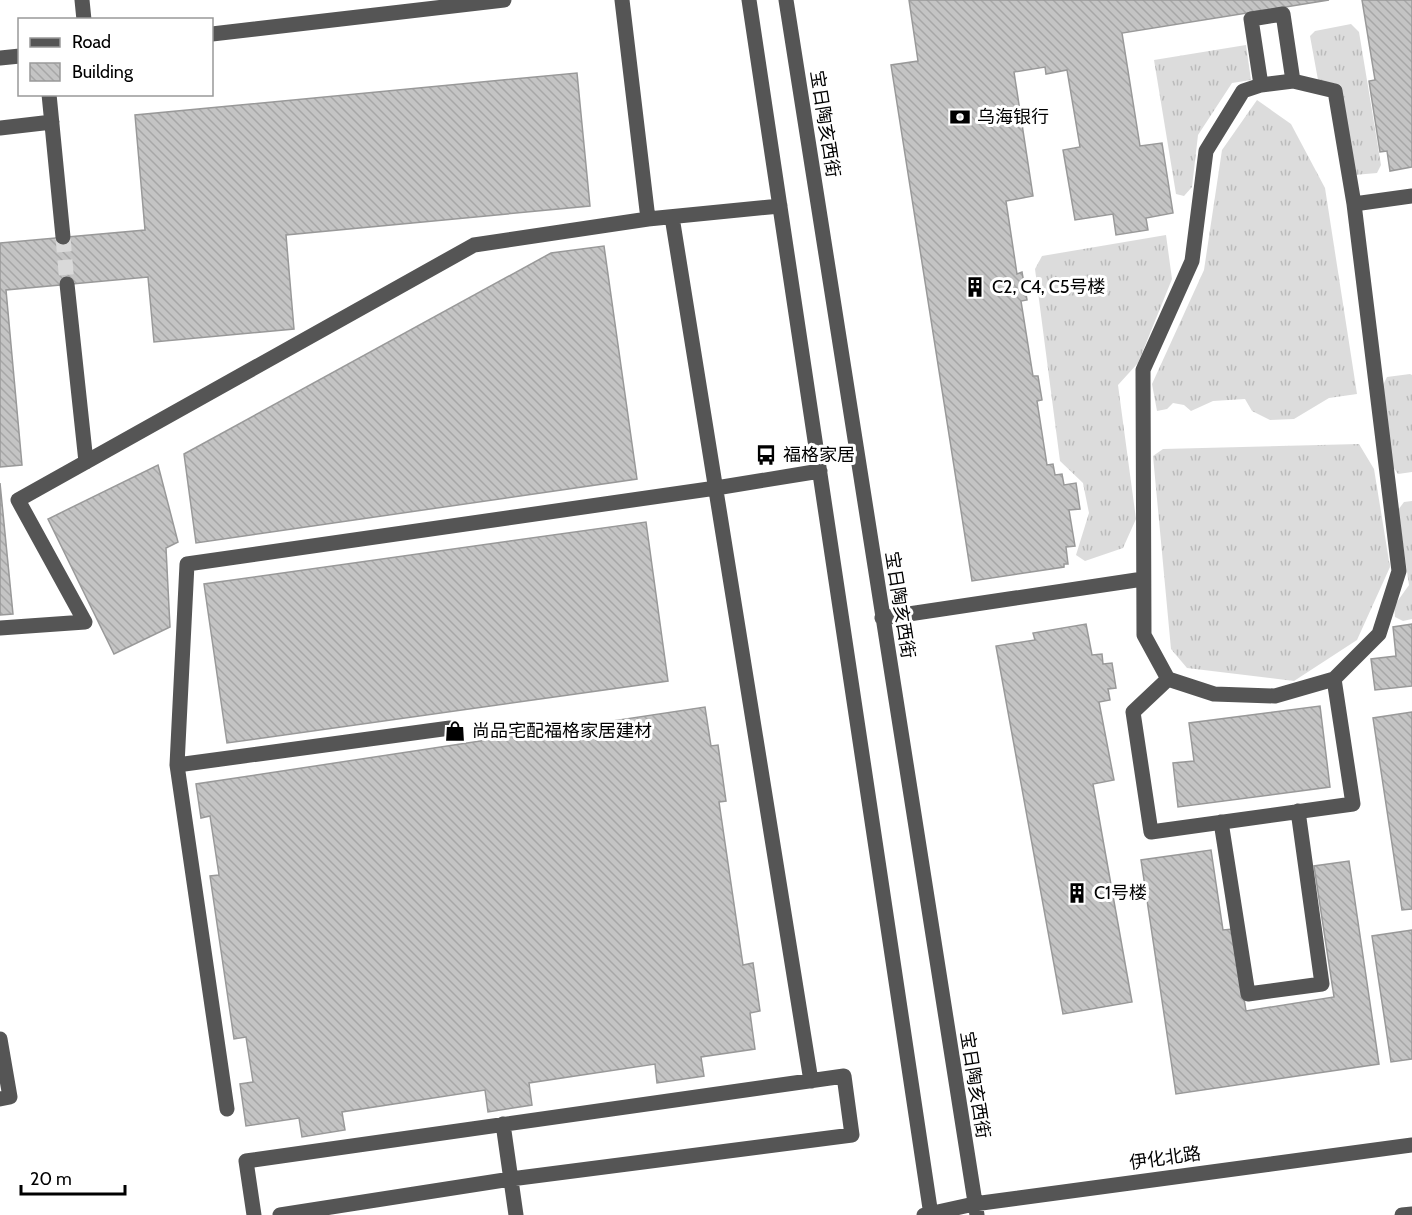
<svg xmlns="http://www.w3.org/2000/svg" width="1412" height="1215" viewBox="0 0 1412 1215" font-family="Cabin,'Noto Sans SC',sans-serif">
  <defs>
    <pattern id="grass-tufts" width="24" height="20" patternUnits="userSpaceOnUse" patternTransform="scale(1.5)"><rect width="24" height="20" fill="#dcdcdc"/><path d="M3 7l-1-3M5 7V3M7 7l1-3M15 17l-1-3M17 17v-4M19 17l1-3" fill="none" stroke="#bbb"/></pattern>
    <pattern id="building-back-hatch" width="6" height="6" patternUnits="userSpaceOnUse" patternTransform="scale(1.5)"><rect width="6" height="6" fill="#c4c4c4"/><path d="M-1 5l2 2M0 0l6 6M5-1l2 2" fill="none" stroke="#a7a7a7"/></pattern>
  </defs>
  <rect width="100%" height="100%" fill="#fff"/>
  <!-- grass -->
  <path fill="url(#grass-tufts)" d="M1351,24L1359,32L1381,165L1377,173L1354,175L1341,85L1318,80L1310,36L1315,31Z
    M1246,45L1251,80L1232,83L1198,135L1192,187L1184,196L1176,194L1154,60Z
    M1257,100L1291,124L1325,188L1357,394L1329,398L1294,419L1270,420L1252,411L1245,399L1213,401L1191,411L1184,405L1173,403L1167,409L1157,411L1152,384L1204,270L1222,150Z
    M1166,235L1172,279L1138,363L1118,385L1136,519L1123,548L1085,561L1076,555L1089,513L1083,483L1060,461L1035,269L1042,256Z
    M1410,374L1412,375V472L1398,474L1393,467L1383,385L1387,377Z
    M1359,444L1374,469L1390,567L1357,640L1294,681L1187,668L1171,649L1153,456L1163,449Z
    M1412,501V619L1403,621L1395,617L1394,606L1409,585L1398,510L1404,502Z"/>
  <!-- building -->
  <path fill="url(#building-back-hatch)" stroke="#999" stroke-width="1.5" d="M909,0H1329L1122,33L1140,146L1162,143L1173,213L1146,218L1148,230L1116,235L1113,214L1075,220L1063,150L1080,147L1067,70L1046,74L1045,67L1014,72L1033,196L1006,201L1017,274L1022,272L1027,300L1021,301L1033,376H1038L1042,400L1037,401L1047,465L1053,464L1055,475L1062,474L1064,485L1076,483L1080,509L1069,510L1075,546L1066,547L1068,564H1064V567L972,581L891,65L918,61Z
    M1362,0H1412V167L1390,171L1387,151L1380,152L1369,81L1375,80Z
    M577,73L590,206L286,235L294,329L154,342L148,277L6,290L22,465L0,467V243L145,230L135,115Z
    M604,246L637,479L196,543L184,454L551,253Z
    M158,465L178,542L166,548L170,627L114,654L48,519Z
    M0,483L13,614L0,615Z
    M646,522L668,681L227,743L204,584Z
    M1086,624L1092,655L1102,654L1103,664L1112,663L1116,688L1108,689L1110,700L1099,702L1114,780L1093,784L1132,1002L1063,1014L996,646L1035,640L1033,633Z
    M1412,624V686L1375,690L1371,659L1396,656L1393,627Z
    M1320,706L1330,787L1178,807L1173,763L1194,761L1189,723Z
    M705,707L711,746L718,745L726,801L719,802L743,965L753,963L760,1011L750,1013L755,1049L701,1057L704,1076L657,1083L655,1064L529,1083L532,1105L488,1112L485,1090L342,1112L345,1130L302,1137L299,1118L246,1126L240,1084L253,1082L246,1037L234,1039L210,876L219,875L210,816L201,818L196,784Z
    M1412,712V909L1402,910L1373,718Z
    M1211,850L1223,930L1233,929L1246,1011L1334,997L1314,866L1349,861L1379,1064L1176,1094L1141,860Z
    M1412,930V1059L1391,1062L1372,936Z"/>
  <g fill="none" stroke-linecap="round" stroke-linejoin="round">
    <!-- minor-tunnel -->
    <path stroke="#d9d9d9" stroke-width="15" stroke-dasharray="15 8" stroke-linecap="butt" d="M63,237L67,284"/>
    <!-- minor -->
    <path stroke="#555" stroke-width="15" d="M82,0L84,20
      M622,0L648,219
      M749,0L931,1215
      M786,0L977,1215
      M212,34L504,0
      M0,58L20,56
      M1293,81L1261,85L1243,91L1206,151L1192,261L1143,370L1144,635L1168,679L1214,694L1275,696L1334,679L1379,634L1399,571L1354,204
      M1261,85L1251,19L1283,14L1293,81L1335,91L1354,204L1412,196
      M49,94L63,237
      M0,128L52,122
      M672,217L811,1081
      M67,284L86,462
      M882,618L1143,579
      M0,628L85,622L18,500L474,245L648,219L780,206
      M1168,679L1133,712L1151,832L1353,804L1334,679
      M177,765L450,728
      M1221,822L1248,994L1322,984L1298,811
      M0,1039L10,1097L0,1099
      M227,1109L177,765L187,564L716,488L820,471
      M503,1124L516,1215
      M254,1215L246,1161L844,1076L852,1135L511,1179L280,1215
      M924,1215L974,1204L1412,1145
      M1402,1215L1412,1214"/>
  </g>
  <!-- icons -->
  <defs>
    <g id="bank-bare" transform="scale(1.62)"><path d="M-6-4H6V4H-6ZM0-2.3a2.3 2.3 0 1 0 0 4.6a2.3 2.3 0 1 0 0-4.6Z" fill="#000" stroke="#fff" stroke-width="2.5" paint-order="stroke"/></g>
    <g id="building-bare" transform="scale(1.62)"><path d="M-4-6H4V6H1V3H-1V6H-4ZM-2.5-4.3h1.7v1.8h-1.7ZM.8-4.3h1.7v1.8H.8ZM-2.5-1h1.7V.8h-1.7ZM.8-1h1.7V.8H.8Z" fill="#000" stroke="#fff" stroke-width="2.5" paint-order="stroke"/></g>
    <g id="bus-bare" transform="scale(1.62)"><path d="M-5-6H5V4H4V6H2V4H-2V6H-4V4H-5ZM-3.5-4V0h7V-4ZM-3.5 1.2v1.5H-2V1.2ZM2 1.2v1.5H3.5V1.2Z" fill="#000" stroke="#fff" stroke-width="2.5" paint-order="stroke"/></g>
    <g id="shop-bare" transform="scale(1.62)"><path d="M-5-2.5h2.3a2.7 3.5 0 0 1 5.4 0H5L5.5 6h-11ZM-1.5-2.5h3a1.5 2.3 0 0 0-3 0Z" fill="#000" stroke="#fff" stroke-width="2.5" paint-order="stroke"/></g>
  </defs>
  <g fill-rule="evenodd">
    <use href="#bank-bare" x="960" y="117"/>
    <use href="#building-bare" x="975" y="287"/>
    <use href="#bus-bare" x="766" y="455"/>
    <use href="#shop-bare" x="455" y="731"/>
    <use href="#building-bare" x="1077" y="893"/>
  </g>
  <g text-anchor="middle" stroke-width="6" stroke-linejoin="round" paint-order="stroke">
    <!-- poi labels -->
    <g font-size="18" fill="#000" stroke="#fff" text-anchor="start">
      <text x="977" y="123">乌海银行</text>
      <text x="992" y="293">C2, C4, C5号楼</text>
      <text x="783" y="461">福格家居</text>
      <text x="472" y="737">尚品宅配福格家居建材</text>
      <text x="1094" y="899">C1号楼</text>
    </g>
    <!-- street labels -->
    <g font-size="18" fill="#000" stroke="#fff">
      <text transform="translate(825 124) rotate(81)" y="6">宝日陶亥西街</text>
      <text transform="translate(900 605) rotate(81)" y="6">宝日陶亥西街</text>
      <text transform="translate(975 1085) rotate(81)" y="6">宝日陶亥西街</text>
      <text transform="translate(1165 1158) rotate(-8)" y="6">伊化北路</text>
    </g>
  </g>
  <!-- legend -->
  <rect x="18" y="18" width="195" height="78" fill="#ffffff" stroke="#999999" stroke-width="1.5"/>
  <rect x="30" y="38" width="30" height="9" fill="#555555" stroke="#999999" stroke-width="1.5"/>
  <text x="72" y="48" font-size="18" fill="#000000">Road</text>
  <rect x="30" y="63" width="30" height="18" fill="url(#building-back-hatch)" stroke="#999999" stroke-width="1.5"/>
  <text x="72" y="78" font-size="18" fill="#000000">Building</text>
  <!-- scale -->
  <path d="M21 1185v9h104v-9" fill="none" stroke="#000000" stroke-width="3"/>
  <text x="30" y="1185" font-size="18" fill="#000000" stroke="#ffffff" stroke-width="4.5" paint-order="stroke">20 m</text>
</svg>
